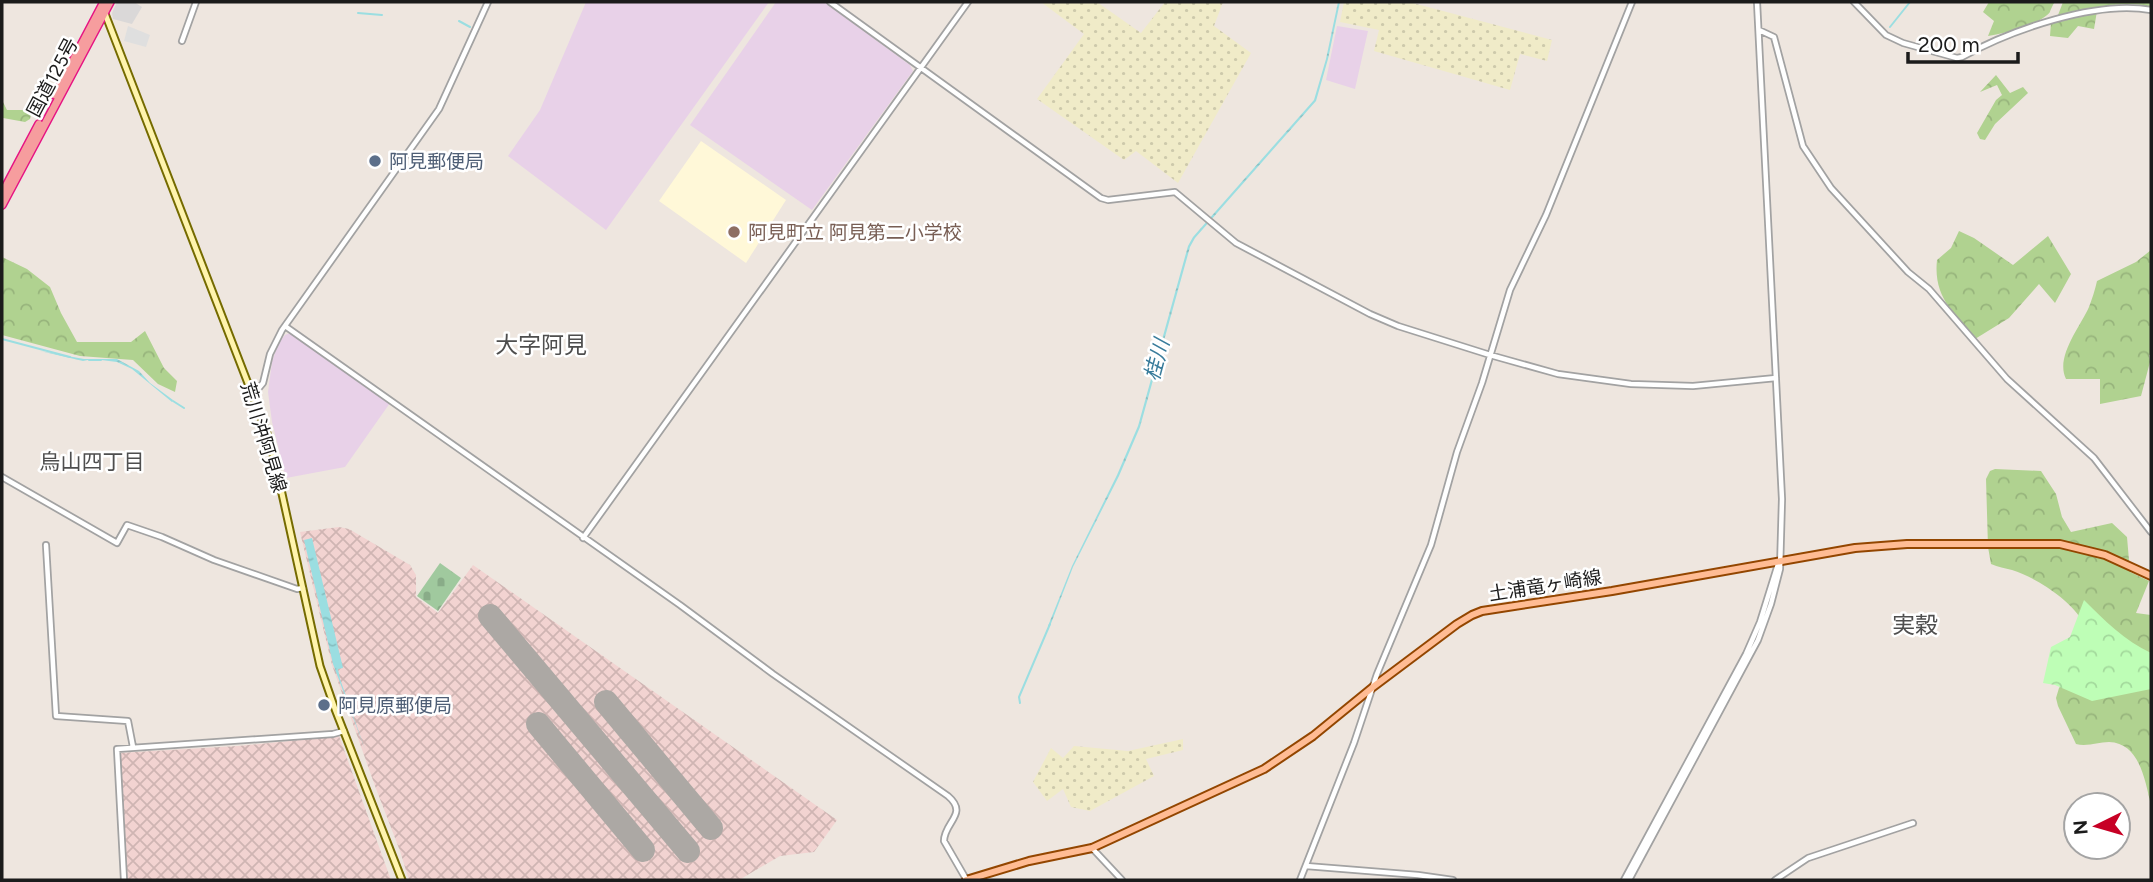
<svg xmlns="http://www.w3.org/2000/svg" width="2153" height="882" viewBox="0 0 2153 882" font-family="Figtree,'Noto Sans JP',sans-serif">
  <defs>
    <pattern id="military-cross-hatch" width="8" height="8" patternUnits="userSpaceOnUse" patternTransform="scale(1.75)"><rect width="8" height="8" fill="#f2d3d1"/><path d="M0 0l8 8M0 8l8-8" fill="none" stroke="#cfb5b3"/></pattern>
    <pattern id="farmland-dots" width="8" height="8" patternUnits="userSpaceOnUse" patternTransform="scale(1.75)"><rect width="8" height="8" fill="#f0ebc8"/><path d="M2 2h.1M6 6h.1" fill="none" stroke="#cdc9ab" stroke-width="1.8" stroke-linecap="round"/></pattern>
    <pattern id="forest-crowns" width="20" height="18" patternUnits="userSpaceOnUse" patternTransform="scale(1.75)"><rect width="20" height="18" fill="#b0d290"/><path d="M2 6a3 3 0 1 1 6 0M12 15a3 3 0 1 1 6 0" fill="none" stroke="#97b47c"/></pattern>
    <pattern id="cemetery-stones" width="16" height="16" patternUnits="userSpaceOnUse" patternTransform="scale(1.75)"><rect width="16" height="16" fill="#a0c99e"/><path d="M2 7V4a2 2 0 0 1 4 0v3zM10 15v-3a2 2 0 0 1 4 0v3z" fill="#89ac88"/></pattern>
    <pattern id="park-crowns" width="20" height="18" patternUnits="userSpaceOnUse" patternTransform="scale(1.75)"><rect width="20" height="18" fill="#befeb6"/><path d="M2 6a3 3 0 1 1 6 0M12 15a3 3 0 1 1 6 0" fill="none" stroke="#a3d99c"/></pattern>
    <pattern id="water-ripples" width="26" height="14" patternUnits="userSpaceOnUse" patternTransform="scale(1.75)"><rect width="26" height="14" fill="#9bdee1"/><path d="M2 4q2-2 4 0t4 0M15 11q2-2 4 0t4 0" fill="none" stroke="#85bec0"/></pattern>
  </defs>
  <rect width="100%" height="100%" fill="#eee6df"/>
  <!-- residential -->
  <path fill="#dad8d8" d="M117,2H134L142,7L132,24L113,19L112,13Z"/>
  <!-- industrial -->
  <path fill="#e8d1e8" d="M586,2H769L606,230L508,156L540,110Z
    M776,2H824L910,65L913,71L812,210L690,125Z
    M1337,26L1368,31L1355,89L1326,80Z
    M290,333L390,403L345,467L286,478L272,422L268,392L272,362L278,344L285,335Z"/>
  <!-- education -->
  <path fill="#fff8d8" d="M701,141L786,200L746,263L659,201Z"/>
  <!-- military -->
  <path fill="url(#military-cross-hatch)" d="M339,527L349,529L410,565L416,575V597L438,613L473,565L837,820L814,852L780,856L739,880H409L400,851L375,786L332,665L300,532Z
    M339,736L391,880H126L119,753L238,746Z"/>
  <!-- farmland -->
  <path fill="url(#farmland-dots)" d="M1041,2H1097L1141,33L1165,2H1223L1214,26L1251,53L1178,183L1136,151L1124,160L1037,99L1084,34Z
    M1344,2H1409L1552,40L1547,61L1520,54L1510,90L1374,51L1379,30L1340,22Z
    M1183,739V750L1146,759L1154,776L1090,811L1071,807L1063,789L1047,801L1033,782L1051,748L1063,758L1074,746L1128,751Z"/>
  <!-- forest -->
  <path fill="url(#forest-crowns)" d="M1989,2H2055C2054,2 2050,11 2050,12C2040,25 2003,34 1988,36L1994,21L1983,12Z
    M2063,2H2151V7C2133,3 2114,2 2097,11L2094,29L2078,26L2068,38L2050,36L2051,23H2055Z
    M1996,75L2010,93L2023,87L2028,93L1995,124L1985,140L1980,139L1977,133L1996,100L2002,95L1997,85L1980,92Z
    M2,100L7,110H32L30,119L25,122L3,118Z
    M1959,231L1974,238L2013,265L2048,236L2071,274L2055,303L2039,284L2009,318L1975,339C1954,313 1933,297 1937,260L1951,248Z
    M2151,250V354L2149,355L2150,362L2141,396L2100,404V379H2066C2055,357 2080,327 2089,307C2092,299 2095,290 2097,281L2136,262Z
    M2,257L27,269L50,287L61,313L77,342H131L145,331L164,368L177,381L175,392L158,384L133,360L80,356L2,335Z
    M1995,469L2041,471L2056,494L2062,517L2071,532L2112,523L2127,537L2130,572L2149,581L2136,613L2151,615V805C2145,781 2140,743 2109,742C2098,742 2087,747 2076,744L2058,706L2056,698L2059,688L2078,664L2081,619C2069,599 2035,577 2012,570C2005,568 1998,567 1991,564L1988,547L1986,479L1990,471Z"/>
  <!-- cemetery -->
  <path fill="url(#cemetery-stones)" d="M440,563L461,578L438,611L417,596Z"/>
  <!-- park -->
  <path fill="url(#park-crowns)" d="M2084,600C2104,620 2125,641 2151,653V689L2092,701L2055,685L2043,683L2051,647L2070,637Z"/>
  <!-- parking -->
  <path fill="#dfdfdf" d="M128,26L150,35L146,47L124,41Z"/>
  <!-- water -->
  <path fill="url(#water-ripples)" d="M1338,2H1340L1328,59L1316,101L1195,238L1190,247L1140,427L1119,476L1073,567L1050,626H1048L1072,566L1117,475L1138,426L1188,246L1193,237L1314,100L1326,59Z
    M40,351L84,359H117L139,371L150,383L173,400L172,402L132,369L117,362L93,359L83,361Z
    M312,538L343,668L338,669L340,679L366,752L333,664L304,540Z"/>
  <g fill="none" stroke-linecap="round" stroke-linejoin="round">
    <!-- stream -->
    <path stroke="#9bdee1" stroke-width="2" d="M358,13L382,15
      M459,21L470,27
      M1890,27L1910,2
      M2,339L70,357
      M89,360H101
      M173,401L184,408
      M1020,703L1019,697L1050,624"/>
    <!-- runway -->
    <path stroke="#aca8a4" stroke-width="24" d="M490,616L688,851
      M606,702L711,828
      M538,724L643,850"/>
    <!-- tertiary casing -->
    <g stroke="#a2a2a2" stroke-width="8">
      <path id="tertiary" d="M830,2L1101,198L1108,200L1175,192L1236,243L1370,314L1398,326L1490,355L1558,374L1631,384L1693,386L1776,378
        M1854,2L1886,35L1903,43L1957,58L1962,57C2011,30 2096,0 2151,10
        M1759,30L1774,37L1803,146L1831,188L1908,272L1929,289L2007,379L2094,458L2151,532
        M182,41L196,2
        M285,326L680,605L773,674L948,796C969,814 944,822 944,841L966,879
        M251,393L258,389L263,383L270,354L282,330L439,109L488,2
        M2,477L117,543L127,525L162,537L214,560L297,589L303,588
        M583,538L968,2
        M46,545L56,716L128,721L133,747
        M1092,848L1122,880
        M1306,866L1418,875L1453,880
        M124,880L117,749L333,734L344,731
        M1300,880L1354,743L1377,674L1431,545L1457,452L1482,383L1510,290L1546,215L1632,2
        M1624,880L1746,654L1760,622L1779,561
        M1629,880L1758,640L1771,604L1780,569L1782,499L1757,2
        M1775,880L1808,858L1913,823"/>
    </g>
    <!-- secondary casing -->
    <g stroke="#756b00" stroke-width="9">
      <path id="secondary" d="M104,11L266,430L275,462L320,666L335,709L402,880"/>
    </g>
    <!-- primary casing -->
    <g stroke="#934600" stroke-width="10">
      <path id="primary" d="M966,880L1029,861L1092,848L1264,769L1313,736L1373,687L1457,624L1472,615L1482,611L1612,591L1855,548L1907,544H2060L2105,555L2151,576"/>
    </g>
    <!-- trunk casing -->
    <g stroke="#e61383" stroke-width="10">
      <path id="trunk" d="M55,95L104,2
        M2,194L39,124
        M2,205L110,2"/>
    </g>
    <!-- tertiary -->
    <use href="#tertiary" stroke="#fff" stroke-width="4.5"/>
    <!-- secondary -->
    <use href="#secondary" stroke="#fff4ad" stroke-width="5"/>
    <!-- primary -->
    <use href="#primary" stroke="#ffbc94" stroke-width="6"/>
    <!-- trunk -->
    <use href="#trunk" stroke="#f69d9e" stroke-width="7"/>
  </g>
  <!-- markers -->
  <g fill="#5c6f8a" stroke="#fff" stroke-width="2.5">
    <circle cx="375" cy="161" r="7"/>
    <circle cx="324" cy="705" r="7"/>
  </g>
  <circle fill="#8d6e63" stroke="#fff" stroke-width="2.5" cx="734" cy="232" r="7"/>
  <g text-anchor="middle" stroke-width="5" stroke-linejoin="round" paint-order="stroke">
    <!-- street labels -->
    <g font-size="19" fill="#1b1b1b" stroke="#fff">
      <text transform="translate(52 77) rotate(-62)" y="7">国道125号</text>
      <text transform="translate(264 437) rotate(73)" y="7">荒川沖阿見線</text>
      <text transform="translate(1545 585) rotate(-9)" y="7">土浦竜ヶ崎線</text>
    </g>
    <!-- service labels -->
    <g font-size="19" fill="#4e5e75" stroke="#fff" text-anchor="start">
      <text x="389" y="168">阿見郵便局</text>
      <text x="338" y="712">阿見原郵便局</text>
    </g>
    <!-- education labels -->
    <g font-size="19" fill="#785e54" stroke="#fff" text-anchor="start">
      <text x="748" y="239">阿見町立 阿見第二小学校</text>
    </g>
    <!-- water labels -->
    <g font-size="21" font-style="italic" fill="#397c9b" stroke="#fff">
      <text transform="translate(1157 360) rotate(-75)" y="7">桂川</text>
    </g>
    <!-- neighbourhood labels -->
    <g font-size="21" fill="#4e4e4e" stroke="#fff">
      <text x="92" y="469">烏山四丁目</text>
    </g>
    <!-- quarter labels -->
    <g font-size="23" fill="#4e4e4e" stroke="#fff">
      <text x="541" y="353">大字阿見</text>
      <text x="1915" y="633">実穀</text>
    </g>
  </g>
  <!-- border -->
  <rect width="2153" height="882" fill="none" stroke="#1b1b1b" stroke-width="7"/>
  <!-- north arrow -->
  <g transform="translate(2097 826) rotate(265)"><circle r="33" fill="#ffffff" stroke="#a4a4a4" stroke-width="2"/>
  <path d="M0-5L12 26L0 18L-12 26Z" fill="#c70025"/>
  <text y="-10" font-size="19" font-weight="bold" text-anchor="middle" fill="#1b1b1b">N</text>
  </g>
  <!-- scale -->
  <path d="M1908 52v10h110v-10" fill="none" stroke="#1b1b1b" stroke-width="3.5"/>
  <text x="1918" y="52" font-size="21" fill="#1b1b1b" stroke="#ffffff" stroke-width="5" paint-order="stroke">200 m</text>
</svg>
